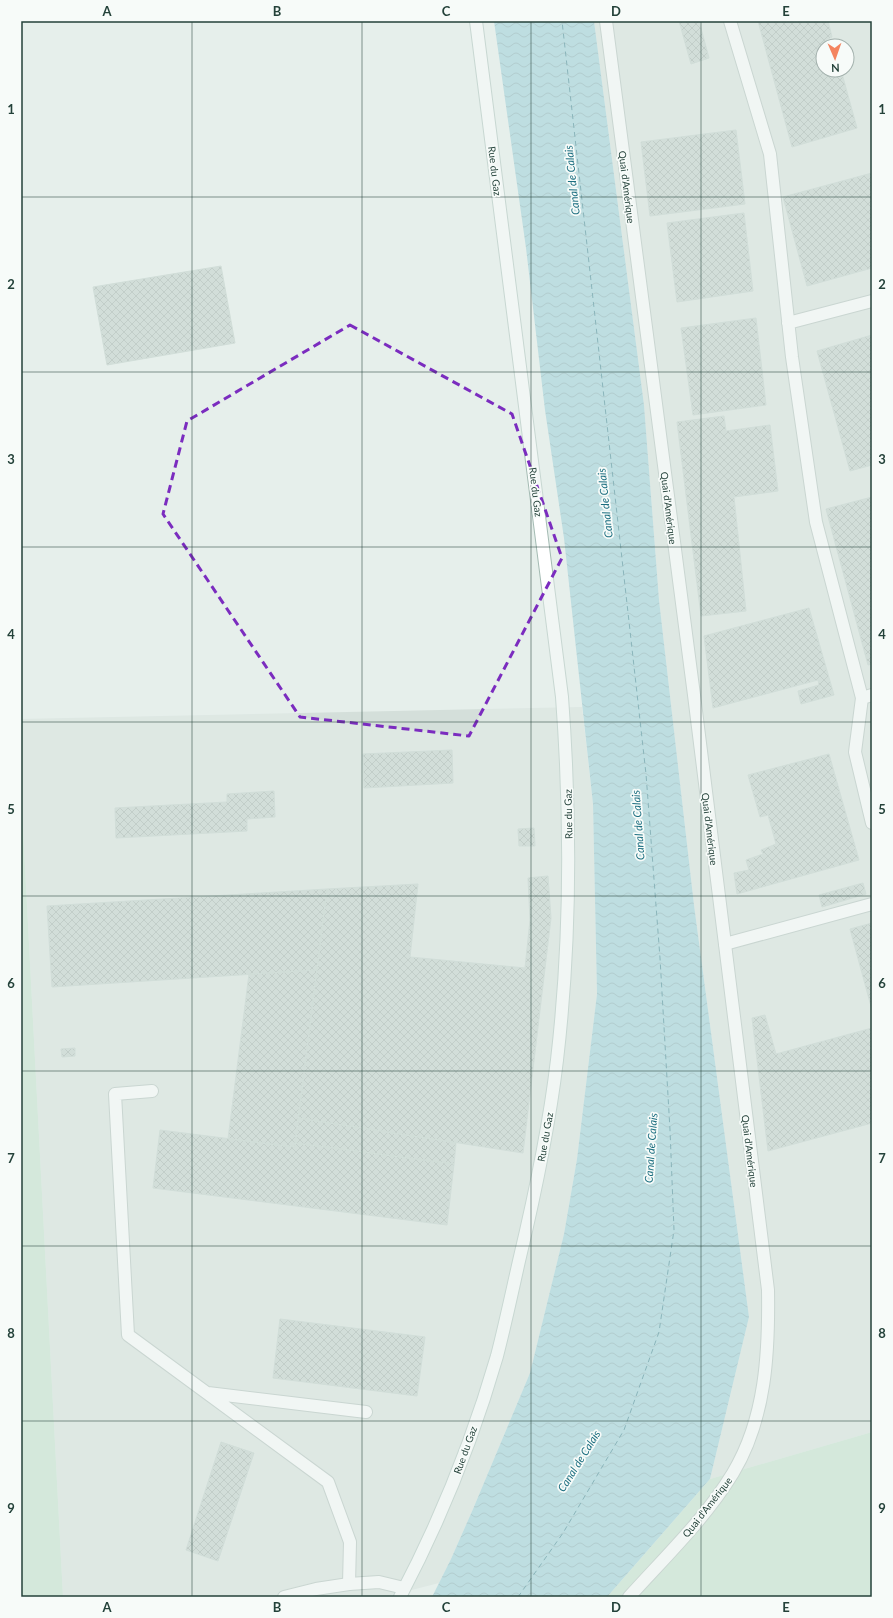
<svg xmlns="http://www.w3.org/2000/svg" width="893" height="1618" viewBox="0 0 893 1618" font-family="Lato,sans-serif">
  <defs>
    <pattern id="water-waves" width="16" height="10" patternUnits="userSpaceOnUse"><rect width="16" height="10" fill="#8ec9d4"/><path d="M0 5q4-4 8 0t8 0" fill="none" stroke="#74a5ad"/></pattern>
    <pattern id="building-cross-hatch" width="8" height="8" patternUnits="userSpaceOnUse"><rect width="8" height="8" fill="#bbcac4"/><path d="M0 0l8 8M0 8l8-8" fill="none" stroke="#98a6a0"/></pattern>
  </defs>
  <rect width="100%" height="100%" fill="#e6efeb"/>
  <!-- built -->
  <path fill="#d4dfda" fill-rule="evenodd" d="M594,21H872V1432L710,1479L749,1317L694,905L659,600L644,405ZM823,46H847V70H823Z
    M582,707L593,804L597,994L577,1159L564,1234L530,1373L473,1509L451,1559L439,1583L384,1597H63L21,790V719Z"/>
  <!-- grass -->
  <path fill="#bfe0c8" d="M21,790L63,1597H21Z
    M872,1432V1597H607L710,1479Z"/>
  <!-- water -->
  <path fill="url(#water-waves)" d="M494,21H594L644,405L659,600L694,905L749,1317L710,1479L607,1597H432L451,1559L473,1509L530,1373L564,1234L577,1159L597,994L593,804L564,538L545,410L526,248Z"/>
  <g fill="none" stroke-linecap="round" stroke-linejoin="round">
    <!-- ferry -->
    <path stroke="#1c6f80" stroke-width="1" stroke-dasharray="5 4" stroke-linecap="butt" d="M518,1597L563,1533L624,1430L659,1332L674,1230L670,1130L660,958L646,774L562,21"/>
  </g>
  <!-- building -->
  <path fill="url(#building-cross-hatch)" stroke="#b8c9c2" d="M679,21H699L709,58L691,64Z
    M758,21H828L832,37L826,40L828,46H823V70H841L857,128L792,147Z
    M736,130L745,204L650,216L641,142Z
    M872,173V268L807,286L783,197Z
    M744,213L753,291L677,302L667,223Z
    M221,266L235,343L107,365L93,287Z
    M756,318L766,405L693,415L681,328Z
    M872,335V372H870L872,379V465L850,471L817,351Z
    M724,416L726,431L770,425L778,491L734,497L746,611L701,616L677,422Z
    M872,497V664L868,665L826,509Z
    M809,608L834,695L801,704L798,691L819,685L818,680L713,708L704,636Z
    M452,750L453,783L364,788L363,754Z
    M829,754L859,860L737,894L734,873L749,870L746,860L763,854L761,850L776,844L768,815L760,817L748,775Z
    M274,791L275,817L247,819V831L116,838L115,808L227,802V794Z
    M534,828L535,846H519L518,829Z
    M548,876L551,918L523,1153L298,1118L327,889L418,884L410,957L525,968L530,920L528,878Z
    M863,883L866,894L822,907L819,895Z
    M327,889L317,970L52,987L47,906Z
    M872,923V1010L850,929Z
    M317,970L295,1147L228,1139L249,974Z
    M765,1015L776,1054L872,1028V1123L768,1151L752,1018Z
    M75,1048V1056L62,1057L61,1049Z
    M298,1118L456,1143L454,1164L295,1143Z
    M160,1130L295,1147V1143L454,1164L447,1225L153,1188Z
    M280,1319L425,1337L417,1396L273,1378Z
    M221,1442L254,1453L218,1561L186,1550Z"/>
  <g fill="none" stroke-linecap="round" stroke-linejoin="round">
    <!-- lane casing -->
    <g stroke="#a8b8b2" stroke-width="14">
      <path id="lane" d="M730,21L770,154L792,357L816,522L862,698L872,695
        M788,323L872,301
        M862,698L855,752L872,823
        M725,944L872,904
        M152,1091L115,1094L128,1335L328,1482L350,1542L349,1584
        M208,1393L366,1412"/>
    </g>
    <!-- street casing -->
    <g stroke="#a8b8b2" stroke-width="14">
      <path id="street" d="M606,21L694,695L768,1290C769,1352 766,1418 733,1473C705,1519 665,1557 629,1597
        M284,1597L316,1589L349,1584L379,1582L404,1588"/>
    </g>
    <!-- secondary casing -->
    <g stroke="#a4bbb3" stroke-width="14">
      <path id="secondary" d="M400,1597C440,1521 473,1439 497,1356C505,1325 512,1292 519,1261C535,1194 549,1128 557,1060C571,940 571,818 562,697L476,21"/>
    </g>
    <!-- lane -->
    <use href="#lane" stroke="#fff" stroke-width="12"/>
    <!-- street -->
    <use href="#street" stroke="#fff" stroke-width="12"/>
    <!-- secondary -->
    <use href="#secondary" stroke="#fff" stroke-width="12"/>
  </g>
  <!-- marked area -->
  <path d="M0 0H893V1618H0ZM350,325L512,414L562,558L469,736L300,717L163,514L187,421Z" fill="#e6efeb" fill-opacity=".55" fill-rule="evenodd"/>
  <path fill="none" stroke="#7b2cbf" stroke-width="3" stroke-dasharray="8 5" stroke-linejoin="round" d="M350,325L512,414L562,558L469,736L300,717L163,514L187,421Z"/>
  <!-- grid -->
  <path fill="none" stroke="#24423a" stroke-width="1" stroke-opacity="0.55" d="M192,21V1597M362,21V1597M531,21V1597M701,21V1597M21,197H872M21,372H872M21,547H872M21,722H872M21,896H872M21,1071H872M21,1246H872M21,1421H872"/>
  <g text-anchor="middle" stroke-width="3.5" stroke-linejoin="round" paint-order="stroke">
    <!-- street labels -->
    <g font-size="10" fill="#24423a" stroke="#f7fbf9">
      <text transform="translate(495 171) rotate(83)" y="4">Rue du Gaz</text>
      <text transform="translate(627 187) rotate(83)" y="4">Quai d'Amérique</text>
      <text transform="translate(536 492) rotate(83)" y="4">Rue du Gaz</text>
      <text transform="translate(669 508) rotate(83)" y="4">Quai d'Amérique</text>
      <text transform="translate(568 814) rotate(-91)" y="4">Rue du Gaz</text>
      <text transform="translate(710 829) rotate(83)" y="4">Quai d'Amérique</text>
      <text transform="translate(545 1137) rotate(-80)" y="4">Rue du Gaz</text>
      <text transform="translate(750 1151) rotate(83)" y="4">Quai d'Amérique</text>
      <text transform="translate(465 1450) rotate(-70)" y="4">Rue du Gaz</text>
      <text transform="translate(707 1507) rotate(-52)" y="4">Quai d'Amérique</text>
    </g>
    <!-- water labels -->
    <g font-size="11" font-style="italic" fill="#1c6f80" stroke="#f7fbf9">
      <text transform="translate(572 180) rotate(-96)" y="4">Canal de Calais</text>
      <text transform="translate(605 503) rotate(-96)" y="4">Canal de Calais</text>
      <text transform="translate(638 825) rotate(-94)" y="4">Canal de Calais</text>
      <text transform="translate(651 1148) rotate(-86)" y="4">Canal de Calais</text>
      <text transform="translate(579 1461) rotate(-58)" y="4">Canal de Calais</text>
    </g>
  </g>
  <!-- border -->
  <rect width="893" height="1618" fill="none" stroke="#f7fbf9" stroke-width="44"/>
  <!-- north arrow -->
  <g transform="translate(835 58) rotate(178)"><circle r="19" fill="#f7fbf9" stroke="#a3b1ad"/>
  <path d="M0-3L7 15L0 10L-7 15Z" fill="#f4845f"/>
  <text y="-6" font-size="11" font-weight="bold" text-anchor="middle" fill="#24423a">N</text>
  </g>
  <rect x="22" y="22" width="849" height="1574" fill="none" stroke="#24423a" stroke-width="1.5"/>
  <g font-size="13" text-anchor="middle" font-weight="bold" fill="#24423a">
    <text x="107" y="16">A</text>
    <text x="277" y="16">B</text>
    <text x="446" y="16">C</text>
    <text x="616" y="16">D</text>
    <text x="786" y="16">E</text>
    <text x="11" y="114">1</text>
    <text x="882" y="114">1</text>
    <text x="11" y="289">2</text>
    <text x="882" y="289">2</text>
    <text x="11" y="464">3</text>
    <text x="882" y="464">3</text>
    <text x="11" y="639">4</text>
    <text x="882" y="639">4</text>
    <text x="11" y="814">5</text>
    <text x="882" y="814">5</text>
    <text x="11" y="988">6</text>
    <text x="882" y="988">6</text>
    <text x="11" y="1163">7</text>
    <text x="882" y="1163">7</text>
    <text x="11" y="1338">8</text>
    <text x="882" y="1338">8</text>
    <text x="11" y="1513">9</text>
    <text x="882" y="1513">9</text>
    <text x="107" y="1612">A</text>
    <text x="277" y="1612">B</text>
    <text x="446" y="1612">C</text>
    <text x="616" y="1612">D</text>
    <text x="786" y="1612">E</text>
  </g>
</svg>
